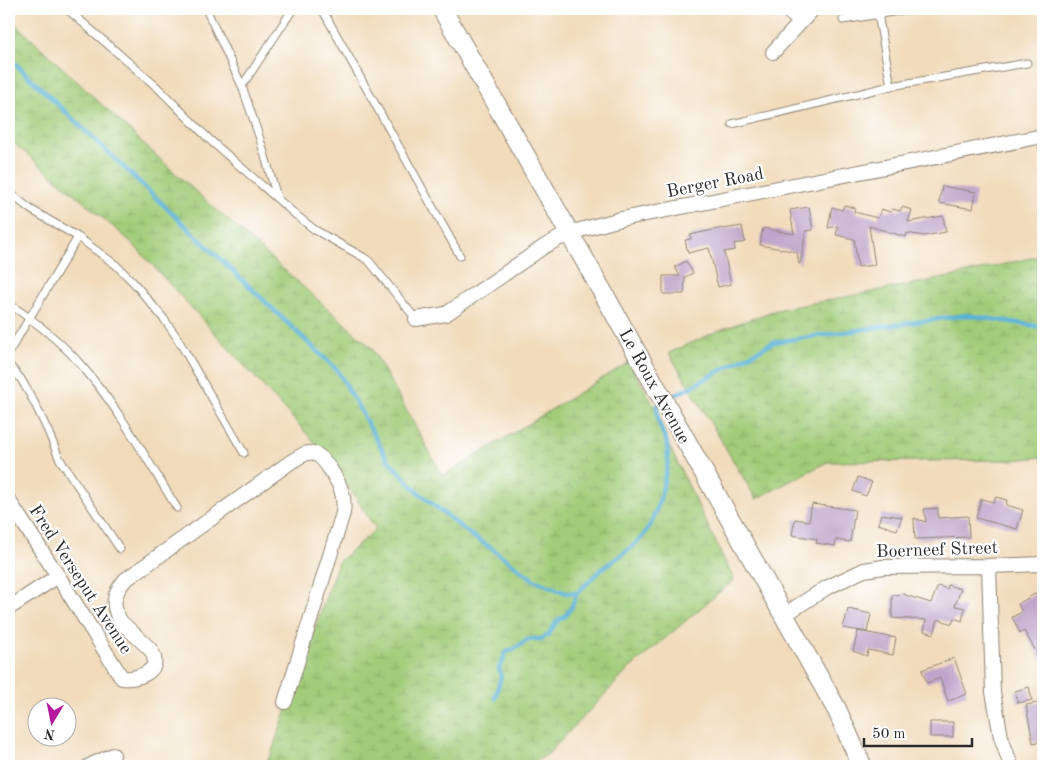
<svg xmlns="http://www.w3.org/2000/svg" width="1052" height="775" viewBox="0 0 1052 775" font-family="'Old Standard TT',serif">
  <defs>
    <pattern id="wetland-marsh" width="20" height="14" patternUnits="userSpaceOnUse" patternTransform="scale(1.25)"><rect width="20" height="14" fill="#a2cc79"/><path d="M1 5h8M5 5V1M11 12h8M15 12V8" fill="none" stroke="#8caf69"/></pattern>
  </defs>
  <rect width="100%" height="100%" fill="#fff"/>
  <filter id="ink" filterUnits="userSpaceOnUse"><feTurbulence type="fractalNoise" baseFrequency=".02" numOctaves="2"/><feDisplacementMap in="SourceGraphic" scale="10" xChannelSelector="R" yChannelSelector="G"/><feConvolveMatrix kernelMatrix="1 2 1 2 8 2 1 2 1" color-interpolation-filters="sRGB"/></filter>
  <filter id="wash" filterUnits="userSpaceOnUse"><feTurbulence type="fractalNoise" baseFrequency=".0096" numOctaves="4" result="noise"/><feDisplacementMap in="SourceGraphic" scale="20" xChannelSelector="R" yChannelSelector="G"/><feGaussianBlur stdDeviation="1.12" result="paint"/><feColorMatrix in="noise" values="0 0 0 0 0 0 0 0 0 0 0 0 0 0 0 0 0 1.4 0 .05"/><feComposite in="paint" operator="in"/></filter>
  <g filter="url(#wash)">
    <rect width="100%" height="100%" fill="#f1dbbb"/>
    <!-- wetland -->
    <path fill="url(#wetland-marsh)" stroke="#667c52" d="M9,18L175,173L371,347L443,476L629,362L647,393L656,410L662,431L734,580L630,668L549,753L529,766H265L271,754L338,562L376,529L331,460L131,242L9,139Z
      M1043,255V457L1013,460L827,462L756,499L669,353L720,330L776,310L950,277Z"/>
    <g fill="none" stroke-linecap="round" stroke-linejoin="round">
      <!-- stream -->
      <path stroke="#59b1d6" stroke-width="4.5" d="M9,58L338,371L388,460L419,493L471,535L494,550L534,580L566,593H577L602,569L632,547L642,537L651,524L660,499L668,462L667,442L662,431L658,419L657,406L660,404
        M668,399L774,342L966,315L1043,327
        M495,698L501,676L499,668L503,661L505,653L518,647L525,641L532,639H541L548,635L557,621L565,616L571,608L577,593"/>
    </g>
    <g id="blocks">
      <!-- building -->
      <path fill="#bfa5cb" d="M942,186L976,192L973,209L939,203Z
        M844,205L855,208L854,212L878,218L881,209L891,212L892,209L900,211L902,207L912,210L908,222L943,216L946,232L924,236L907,233L906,237L869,226L875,265L858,267L854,239L836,235L838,226L828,228L832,207L842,210Z
        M809,207L813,230L806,231L800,264H799L797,252L760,245L763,228L794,234L790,210Z
        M742,226L745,242L734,244L735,250L724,252L731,284L718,287L709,248L688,253L685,240L691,239L690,235L722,228L723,229Z
        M686,261L693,273L685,277L684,294H663V276H680L675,267Z
        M858,477L872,482L866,496L853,491Z
        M996,497L1007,500L1006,505L1023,510L1017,529L976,518L981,499L994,502Z
        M812,504L855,510L850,542L836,540L835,546L816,543L817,539L792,535L795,519L809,521Z
        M938,508V518L968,516L969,537L915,539L914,518L926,522L924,509Z
        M881,514L902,517L897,530L878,524Z
        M948,585L961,589L955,606L965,608L962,621L954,618L952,624L938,619L934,634L924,631L926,620L892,618V595L905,594V595L931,603L938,586L947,589Z
        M1043,589V608L1038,611L1043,621V663L1024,631L1020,633L1012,617L1022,612L1018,604Z
        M848,609L871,614L867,632L843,628Z
        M858,631L896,638L893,655L868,650L867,656L853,651Z
        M954,658L967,694L948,701L940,678L927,683L922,670Z
        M1029,687L1032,700L1018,703L1015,691Z
        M1043,702V741L1033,743L1026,705Z
        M930,722H953V737H930Z"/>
    </g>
  </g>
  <g filter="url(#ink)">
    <use href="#blocks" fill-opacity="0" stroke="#8e8373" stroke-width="1"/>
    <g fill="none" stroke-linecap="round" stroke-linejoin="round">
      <!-- lane casing -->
      <g stroke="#8e8373" stroke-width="9">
        <path id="lane" d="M67,9L158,88L211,141L296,215L315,230L363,257L369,261L416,319
          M206,9L242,86L259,136L277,197
          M322,9L460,256
          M878,14L891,86L1027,63
          M843,20L911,9
          M242,86L293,9
          M732,124L891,86
          M9,192L30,209L78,237L116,265L134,283L164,319L176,336L244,453
          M9,304C35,321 61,342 81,365C119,408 147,460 177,508
          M9,352L78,237
          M9,365L21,379L34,402L48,431L59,458L120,549"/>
      </g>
      <!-- street casing -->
      <g stroke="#8e8373" stroke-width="16">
        <path id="street" d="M786,9L800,22
          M773,52L813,9
          M416,319L446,314L545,246L569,233L621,219L1043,136
          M9,501L58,576L122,678C140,680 166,669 149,648L121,622C111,606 113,594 125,580L292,461C298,458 306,451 313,453C324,455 340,484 342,493C344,500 344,506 343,513L285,702
          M989,566L993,692L1001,737L1011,766
          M9,608L58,576
          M784,615L826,588L864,570L883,567L989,566L1043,564
          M89,766L113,755"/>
      </g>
      <!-- secondary casing -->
      <g stroke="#8e8373" stroke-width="21">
        <path id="secondary" d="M442,9L583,257L837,710L862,766"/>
      </g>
      <!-- lane -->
      <use href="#lane" stroke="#fff" stroke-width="7"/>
      <!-- street -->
      <use href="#street" stroke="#fff" stroke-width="14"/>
      <!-- secondary -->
      <use href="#secondary" stroke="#fff" stroke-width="19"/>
    </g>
  </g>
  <g text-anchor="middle" stroke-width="4.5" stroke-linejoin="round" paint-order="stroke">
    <!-- street labels -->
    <g font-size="18" fill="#2b2b2b" stroke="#fff">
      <text transform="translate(715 182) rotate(-11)" y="6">Berger Road</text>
      <text transform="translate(655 386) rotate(61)" y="6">Le Roux Avenue</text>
      <text transform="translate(937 549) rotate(-2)" y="6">Boerneef Street</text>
      <text transform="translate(81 579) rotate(57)" y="6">Fred Verseput Avenue</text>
    </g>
  </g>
  <!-- margin -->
  <rect width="1052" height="775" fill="none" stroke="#fff" stroke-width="30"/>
  <!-- north arrow -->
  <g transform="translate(52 722) rotate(190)"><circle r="24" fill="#ffffff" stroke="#aaaaaa"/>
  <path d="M0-4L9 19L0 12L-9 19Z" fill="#b5179e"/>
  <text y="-8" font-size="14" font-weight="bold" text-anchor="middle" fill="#2b2b2b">N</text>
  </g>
  <!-- scale -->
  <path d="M864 738v8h108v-8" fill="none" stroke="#2b2b2b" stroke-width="2.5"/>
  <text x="872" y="738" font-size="15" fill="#2b2b2b" stroke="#ffffff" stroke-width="4" paint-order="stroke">50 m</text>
</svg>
